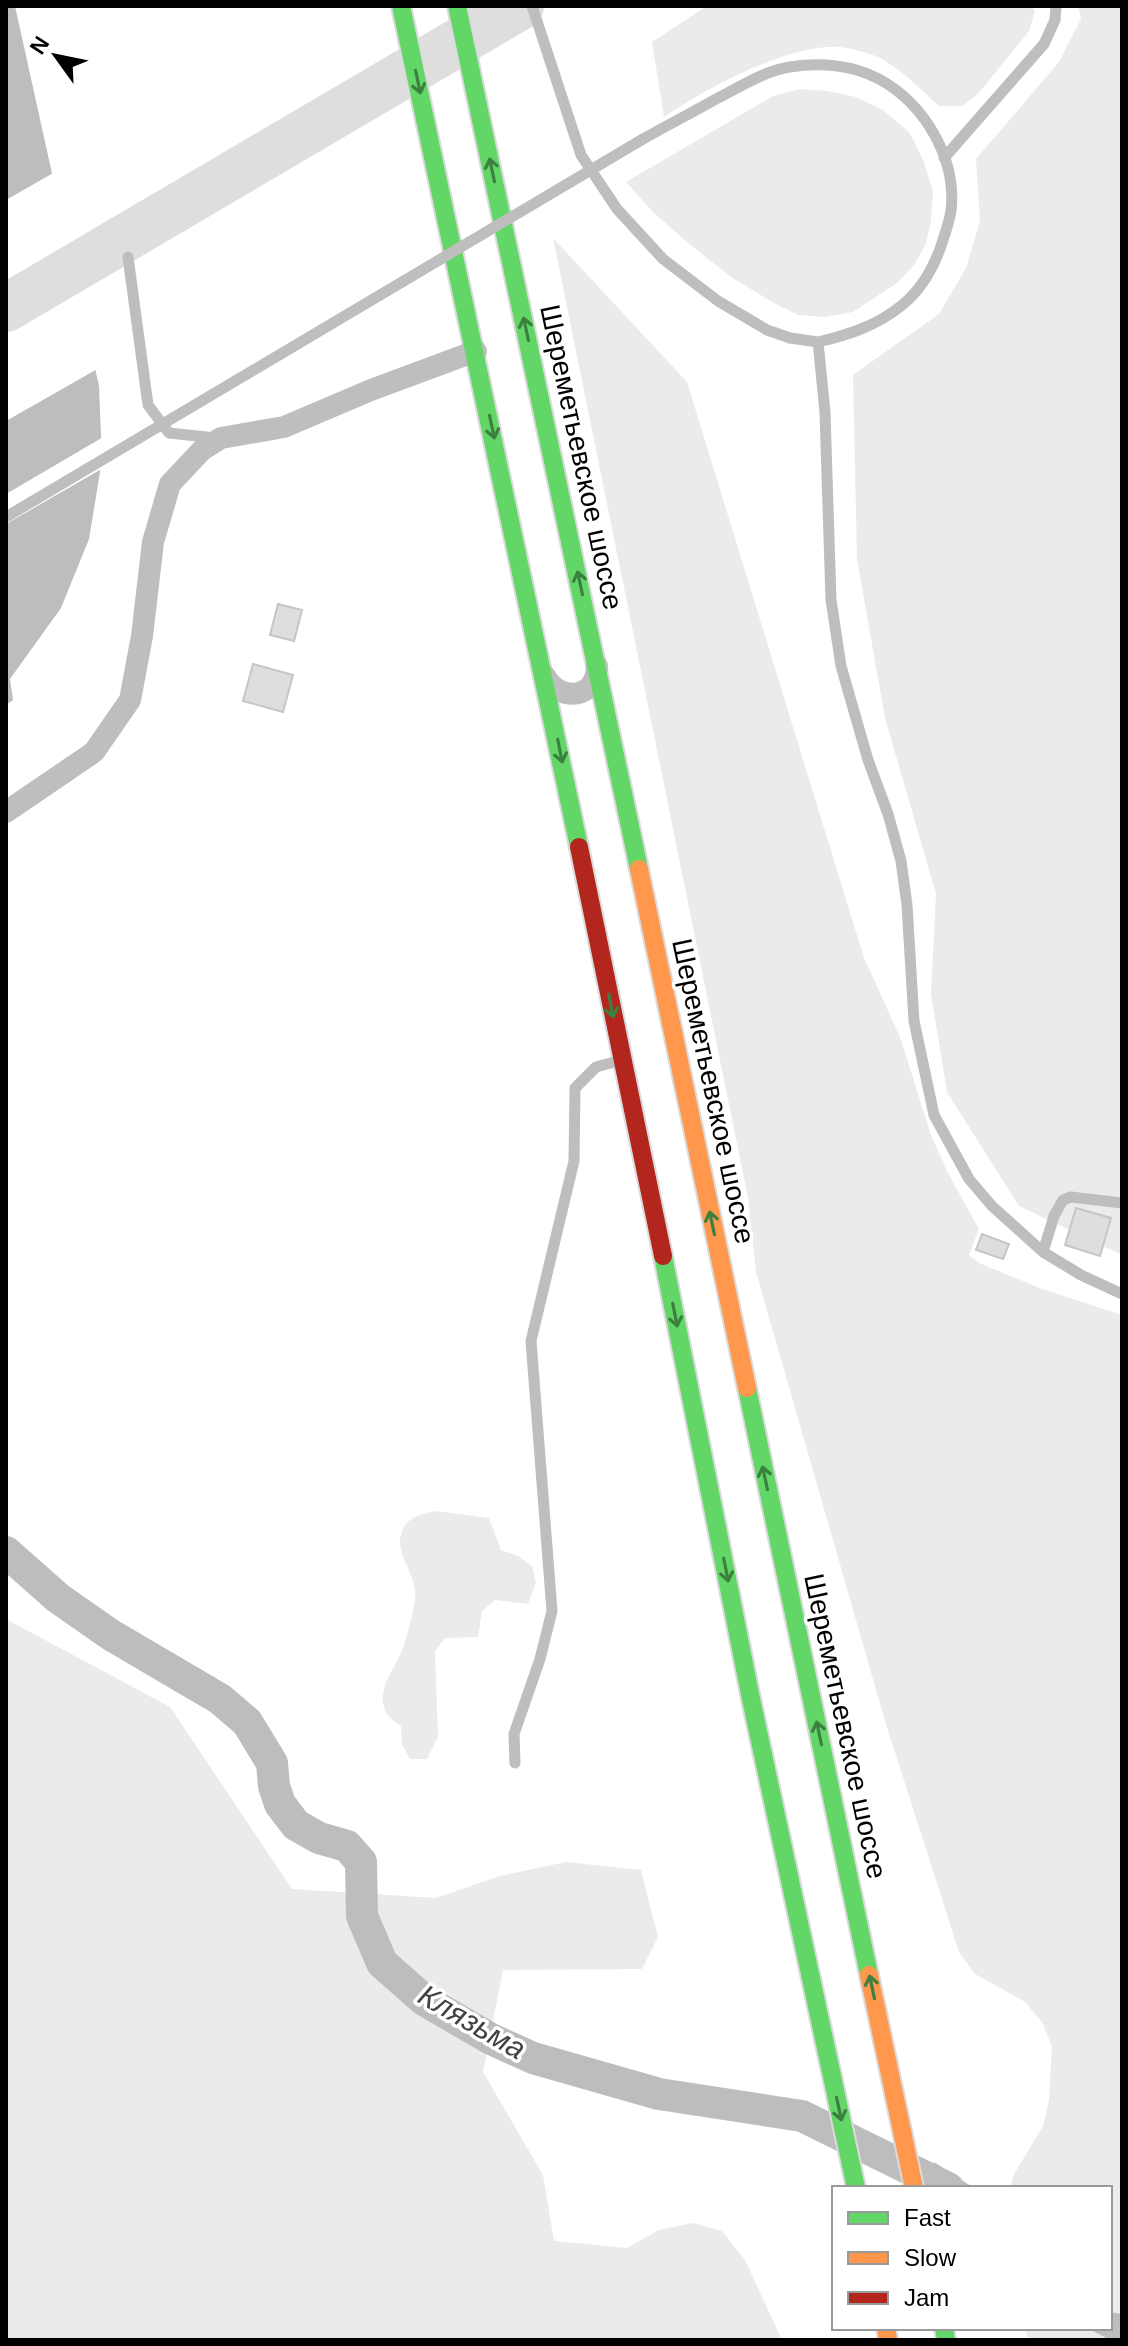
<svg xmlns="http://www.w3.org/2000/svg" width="1128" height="2346" viewBox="0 0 1128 2346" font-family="Arial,sans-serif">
  <rect width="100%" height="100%" fill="#fff"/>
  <!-- green -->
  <path fill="#ebebeb" d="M707,6H1032L1035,11L1029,31L978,94L962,106H939C919,88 896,63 870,54C861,51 849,48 840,47C788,44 706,88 664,117L652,42Z
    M1078,6H1122V1255L1019,1206L947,1092L931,994L936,894L885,718L857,559L853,375L939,314L966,268L980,221L976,159L1059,62L1081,19Z
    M800,89L828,91L856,97L883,110L910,133L924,162L933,192L931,221L926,244L914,265L897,283L853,312L825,317L798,315L772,302L731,277L688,243L653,212L626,182L773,96Z
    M553,238L687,382L864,958L900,1037L931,1135L948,1173L979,1229L969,1255L979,1263L1042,1289L1122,1315V2314L1110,2312V2188H1010L1014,2174L1043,2126L1049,2100L1052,2046L1042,2022L1025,2002L975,1974L959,1952L885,1721L756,1272L748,1198Z
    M435,1511L489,1518L501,1550L518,1556L532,1566L536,1583L528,1604L495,1600L482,1611L478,1637L445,1638L435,1651L438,1737L427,1759H410L402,1744L401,1726C397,1723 390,1719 387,1714C373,1691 397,1667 404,1645C408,1632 414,1611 415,1597C418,1572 390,1552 404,1527C410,1516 424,1514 435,1511Z
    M6,1619L170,1707L292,1889L436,1898L500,1876L566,1862L641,1870L658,1937L642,1969L503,1970L483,2072L543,2175L554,2241L627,2248L659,2230L693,2223L722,2231L745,2260L782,2340H6Z
    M1025,2328H1087L1110,2340H1028Z"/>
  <!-- water -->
  <path fill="#bdbdbd" d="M6,6H15L99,386L102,460L89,539L61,608L10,679L13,700L6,705Z
    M934,2162L974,2188H939Z
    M1110,2312L1122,2314V2340H1110L1087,2328H1110Z"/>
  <!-- pier -->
  <path fill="#fff" d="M55,172L99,368L6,421V200Z
    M105,436V467L6,524V494Z"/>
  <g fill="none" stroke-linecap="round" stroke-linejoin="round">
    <!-- river -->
    <path stroke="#bdbdbd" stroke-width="32" d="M6,1552L58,1598L111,1635L220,1699L247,1722L272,1763L274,1786L280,1804L296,1825L319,1838L347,1846L361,1862L362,1916L382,1963L424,2000L491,2039L533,2058L659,2094L802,2116L948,2188"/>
    <!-- taxiway -->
    <path stroke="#dedede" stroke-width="48" d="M6,308L520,6"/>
  </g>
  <!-- building -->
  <path fill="#dedede" stroke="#c6c6c6" stroke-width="2" d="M278,604L302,610L294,641L270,635Z
    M253,664L293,675L283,712L243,701Z
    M1076,1208L1111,1218L1100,1256L1065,1245Z
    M982,1234L1009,1244L1003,1259L976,1250Z"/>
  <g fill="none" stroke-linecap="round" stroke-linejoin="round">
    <!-- fast casing -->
    <g stroke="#dbdbdb" stroke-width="22">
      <path id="fast" d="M401,6L579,847
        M457,6L639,869
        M663,1256L751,1699L856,2188
        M747,1388L869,1975
        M944,2328L946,2340"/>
    </g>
    <!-- slow casing -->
    <g stroke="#dbdbdb" stroke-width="22">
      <path id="slow" d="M639,869L747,1388
        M869,1975L914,2188
        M886,2328L888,2340"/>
    </g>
    <!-- jam casing -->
    <g stroke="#dbdbdb" stroke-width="22">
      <path id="jam" d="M579,847L663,1256"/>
    </g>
    <!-- lane -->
    <path stroke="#bebebe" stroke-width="11" d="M532,6L581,155L617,209L663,259L718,301L767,330L790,338L818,342
      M643,139C668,125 693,112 718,98C742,86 764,71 790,67C819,62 853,65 879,79C925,104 957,159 951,211C949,223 945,234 941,246C933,269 920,291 901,306C876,326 848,335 818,342L825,412L831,600L841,666L868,760L888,814L901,861L907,905L914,1021L934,1115L969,1179L992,1206L1043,1252L1081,1275L1122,1294
      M944,158L1044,44L1055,20L1056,6
      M128,257L148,405L169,433L216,438
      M1043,1252L1054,1216L1063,1200L1071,1197L1122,1203
      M515,1763L514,1734L540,1659L552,1611L531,1341L574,1161L575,1088L596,1067L618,1061"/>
    <!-- street -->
    <path stroke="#bebebe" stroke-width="22" d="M545,676C560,703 596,699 597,666
      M6,812L94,752L130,700L142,636L153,542L170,484L202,450L221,438L284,427L371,390L476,351"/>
    <!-- fast -->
    <use href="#fast" stroke="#63d668" stroke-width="18"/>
    <!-- slow -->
    <use href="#slow" stroke="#ff974d" stroke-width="18"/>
    <!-- jam -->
    <use href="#jam" stroke="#b3261e" stroke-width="18"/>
    <!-- lane-bridge -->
    <path stroke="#bebebe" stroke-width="11" d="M6,517L643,139"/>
  </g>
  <!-- one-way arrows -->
  <defs><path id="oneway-shaft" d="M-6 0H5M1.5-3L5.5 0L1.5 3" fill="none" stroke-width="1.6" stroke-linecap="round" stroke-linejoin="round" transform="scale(2)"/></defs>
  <g stroke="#3b803e">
    <use href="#oneway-shaft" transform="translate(418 82) rotate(78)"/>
    <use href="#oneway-shaft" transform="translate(492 170) rotate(-102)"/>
    <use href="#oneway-shaft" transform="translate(526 329) rotate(-102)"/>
    <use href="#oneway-shaft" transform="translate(492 427) rotate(78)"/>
    <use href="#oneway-shaft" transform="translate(580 583) rotate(-102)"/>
    <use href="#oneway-shaft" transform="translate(560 751) rotate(79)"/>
    <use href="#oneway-shaft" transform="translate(611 1006) rotate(79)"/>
    <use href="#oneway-shaft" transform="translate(712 1223) rotate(-102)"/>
    <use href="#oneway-shaft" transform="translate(675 1315) rotate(79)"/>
    <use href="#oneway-shaft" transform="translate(765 1478) rotate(-102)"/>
    <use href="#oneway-shaft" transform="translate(726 1570) rotate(79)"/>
    <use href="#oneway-shaft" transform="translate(819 1733) rotate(-102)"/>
    <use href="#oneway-shaft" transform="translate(872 1987) rotate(-102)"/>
    <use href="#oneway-shaft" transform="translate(839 2109) rotate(78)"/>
  </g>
  <g text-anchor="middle" stroke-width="7" stroke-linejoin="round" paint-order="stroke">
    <!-- street labels -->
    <g font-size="28" fill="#000" stroke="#fff">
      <text transform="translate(582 457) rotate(78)" y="10">Шереметьевское шоссе</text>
      <text transform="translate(714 1091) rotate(78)" y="10">Шереметьевское шоссе</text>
      <text transform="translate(846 1726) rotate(78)" y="10">Шереметьевское шоссе</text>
    </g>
    <!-- water labels -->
    <g font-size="30" font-style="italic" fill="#424242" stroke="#fff">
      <text transform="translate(472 2022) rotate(30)" y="10">Клязьма</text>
    </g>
  </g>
  <!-- border -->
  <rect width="1128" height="2346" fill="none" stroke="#000000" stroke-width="16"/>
  <!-- legend -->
  <rect x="832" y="2186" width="280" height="144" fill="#ffffff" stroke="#999999" stroke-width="2"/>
  <rect x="848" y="2212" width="40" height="12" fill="#63d668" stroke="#999999" stroke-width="2"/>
  <text x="904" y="2226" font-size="24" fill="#000000">Fast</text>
  <rect x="848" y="2252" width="40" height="12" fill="#ff974d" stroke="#999999" stroke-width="2"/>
  <text x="904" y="2266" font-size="24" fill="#000000">Slow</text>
  <rect x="848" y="2292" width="40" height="12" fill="#b3261e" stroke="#999999" stroke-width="2"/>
  <text x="904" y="2306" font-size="24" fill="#000000">Jam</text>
  <!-- north arrow -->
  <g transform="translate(56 56) rotate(303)" stroke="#ffffff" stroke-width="6" paint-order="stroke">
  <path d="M0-6L14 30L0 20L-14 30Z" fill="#000000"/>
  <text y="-12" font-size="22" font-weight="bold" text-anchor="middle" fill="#000000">N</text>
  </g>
</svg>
